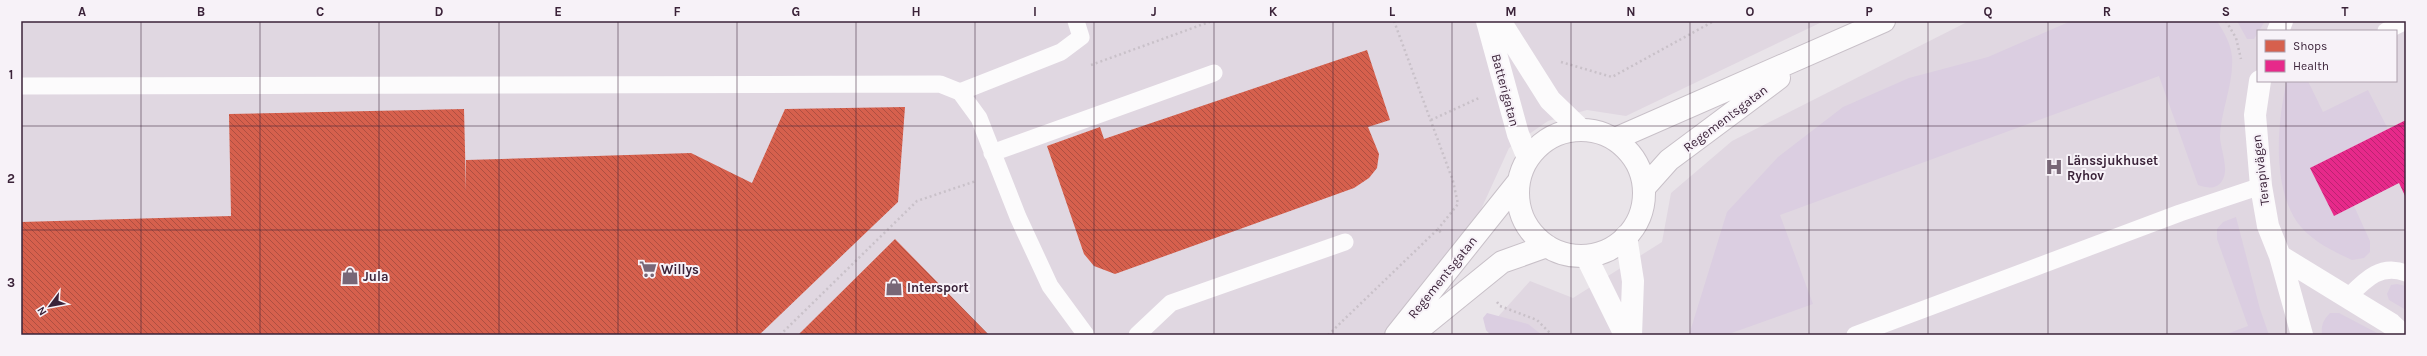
<svg xmlns="http://www.w3.org/2000/svg" width="2427" height="356" viewBox="0 0 2427 356" font-family="Karla,sans-serif">
  <defs>
    <pattern id="shops-back-hatch" width="6" height="6" patternUnits="userSpaceOnUse"><rect width="6" height="6" fill="#d6604d"/><path d="M-1 5l2 2M0 0l6 6M5-1l2 2" fill="none" stroke="#af4f41"/></pattern>
    <pattern id="health-back-hatch" width="6" height="6" patternUnits="userSpaceOnUse"><rect width="6" height="6" fill="#e7298a"/><path d="M-1 5l2 2M0 0l6 6M5-1l2 2" fill="none" stroke="#bc2372"/></pattern>
  </defs>
  <rect width="100%" height="100%" fill="#e9e4e9"/>
  <!-- built -->
  <path fill="#e0d7e1" fill-rule="evenodd" d="M21,21H1824L1626,116L1587,110L1548,121L1509,148L1478,216L1383,335H21Z
    M1969,21H2406V335H1491L1486,330L1530,281L1573,298L1662,242L1671,193L1732,141ZM2258,31H2396V81H2258Z"/>
  <!-- grass -->
  <path fill="#dbcee1" d="M2071,21H2217C2224,32 2231,44 2232,57C2234,83 2221,110 2220,136C2220,148 2230,170 2222,181C2216,190 2207,188 2198,185L2159,76L1780,215L1813,304L1726,335H1689L1727,212L1778,157L1843,107L1909,78L1988,57Z
    M2237,21H2265L2254,39H2247Z
    M2287,81H2308L2323,112L2368,90L2388,129L2310,168L2334,216L2354,206L2370,241V252L2364,258L2352,260C2332,251 2310,240 2297,222C2272,185 2277,122 2287,81Z
    M2236,217L2260,309L2269,335H2224L2248,326L2217,239V229L2223,222Z
    M2397,284L2406,286V310L2389,300L2387,294L2391,285Z
    M1487,313L1528,324L1542,335H1491L1486,330L1483,318Z
    M2330,313H2339L2381,335H2322C2321,326 2323,320 2330,313Z"/>
  <!-- shops -->
  <path fill="url(#shops-back-hatch)" d="M1367,50L1390,120L1368,127L1379,154L1377,168L1369,178L1354,188L1115,274L1094,266L1084,254L1047,146L1100,127L1104,139Z
    M905,107L898,202L759,335H21V222L231,216L229,114L464,109L466,192V160L691,153L752,183L785,109Z
    M895,239L989,335H798Z"/>
  <!-- health -->
  <path fill="url(#health-back-hatch)" d="M2406,120V198L2399,183L2334,216L2310,168Z"/>
  <g fill="none" stroke-linecap="round" stroke-linejoin="round">
    <!-- secondary casing -->
    <g stroke="#c8c0c8" stroke-width="24">
      <path id="secondary" d="M1518 193a63 63 0 1 1 126 0a63 63 0 1 1-126 0Z
        M1615,139L1884,21
        M1644,188L1669,160L1779,78
        M1396,335L1518,182
        M1412,335L1502,262L1547,246"/>
    </g>
    <!-- path -->
    <path stroke="#c9c1c9" stroke-width="2.5" stroke-dasharray="2 3" stroke-linecap="butt" d="M1394,21L1453,181L1458,204L1438,229
      M2226,21L2236,38L2241,59
      M1561,62L1612,77L1714,21
      M1091,65L1212,21
      M1431,120L1479,98
      M1497,302L1500,306L1537,320L1552,335
      M780,335L917,201L976,181
      M1328,335L1438,229L1441,233"/>
    <!-- lane -->
    <path stroke="#fcfbfc" stroke-width="17" d="M2386,31L2406,21
      M21,86L940,84L960,92L979,118L1018,217L1050,286L1086,335
      M960,92L1061,52L1081,37L1076,21
      M992,153L1214,73
      M2347,298C2365,280 2380,263 2406,273
      M1137,335L1171,303L1345,242
      M1855,335L2180,213L2261,186"/>
    <!-- street -->
    <path stroke="#fcfbfc" stroke-width="22" d="M1487,21L1518,134L1528,158
      M1500,21L1550,100L1580,129
      M2278,31L2282,21
      M2260,81L2255,115L2261,186L2268,226L2280,256L2302,335
      M1626,236L1633,281L1631,335
      M1586,256L1625,335
      M2280,256L2391,324L2403,335"/>
    <!-- secondary -->
    <use href="#secondary" stroke="#fcfbfc" stroke-width="22"/>
  </g>
  <!-- grid -->
  <path fill="none" stroke="#3b2339" stroke-width="1" stroke-opacity="0.55" d="M141,21V335M260,21V335M379,21V335M499,21V335M618,21V335M737,21V335M856,21V335M975,21V335M1094,21V335M1214,21V335M1333,21V335M1452,21V335M1571,21V335M1690,21V335M1809,21V335M1928,21V335M2048,21V335M2167,21V335M2286,21V31M2286,81V335M21,126H2406M21,230H2406"/>
  <!-- icons -->
  <defs>
    <g id="hospital-bare" transform="scale(1.38)"><path d="M-5-5h3v3.5h4V-5h3V5h-3V1.5h-4V5h-3Z" fill="#786777" stroke="#f7f2f8" stroke-width="2.5" paint-order="stroke"/></g>
    <g id="supermarket-bare" transform="scale(1.38)"><path d="M-6-5.5h2.5l.6 2H6L4.5 2H-2.5L-4.4-4H-6ZM-1.5 3.2a1.3 1.3 0 1 0 .1 0ZM3 3.2a1.3 1.3 0 1 0 .1 0Z" fill="#786777" stroke="#f7f2f8" stroke-width="2.5" paint-order="stroke"/></g>
    <g id="shop-bare" transform="scale(1.38)"><path d="M-5-2.5h2.3a2.7 3.5 0 0 1 5.4 0H5L5.5 6h-11ZM-1.5-2.5h3a1.5 2.3 0 0 0-3 0Z" fill="#786777" stroke="#f7f2f8" stroke-width="2.5" paint-order="stroke"/></g>
  </defs>
  <g fill-rule="evenodd">
    <use href="#hospital-bare" x="2054" y="167"/>
    <use href="#supermarket-bare" x="648" y="269"/>
    <use href="#shop-bare" x="350" y="276"/>
    <use href="#shop-bare" x="894" y="287"/>
  </g>
  <g text-anchor="middle" stroke-width="4" stroke-linejoin="round" paint-order="stroke">
    <!-- street labels -->
    <g font-size="13" fill="#3b2339" stroke="#f7f2f8">
      <text transform="translate(1506 90) rotate(75)" y="5">Batterigatan</text>
      <text transform="translate(1725 118) rotate(-37)" y="5">Regementsgatan</text>
      <text transform="translate(2260 170) rotate(-97)" y="5">Terapivägen</text>
      <text transform="translate(1442 277) rotate(-51)" y="5">Regementsgatan</text>
    </g>
    <!-- poi labels -->
    <g font-size="13" font-weight="bold" fill="#3b2339" stroke="#f7f2f8" text-anchor="start">
      <text x="2067" y="165">Länssjukhuset<tspan x="2067" dy="15">Ryhov</tspan></text>
      <text x="661" y="274">Willys</text>
      <text x="363" y="281">Jula</text>
      <text x="907" y="292">Intersport</text>
    </g>
  </g>
  <!-- border -->
  <rect width="2427" height="356" fill="none" stroke="#f7f2f8" stroke-width="44"/>
  <!-- legend -->
  <rect x="2257" y="30" width="140" height="52" fill="#f7f2f8" stroke="#ac9fac"/>
  <rect x="2265" y="40" width="20" height="12" fill="#d6604d" stroke="#ac9fac"/>
  <text x="2293" y="50" font-size="12" fill="#3b2339">Shops</text>
  <rect x="2265" y="60" width="20" height="12" fill="#e7298a" stroke="#ac9fac"/>
  <text x="2293" y="70" font-size="12" fill="#3b2339">Health</text>
  <!-- north arrow -->
  <g transform="translate(50 306) rotate(238)" stroke="#f7f2f8" stroke-width="3" paint-order="stroke">
  <path d="M0-3L7 15L0 10L-7 15Z" fill="#3b2339"/>
  <text y="-6" font-size="11" font-weight="bold" text-anchor="middle" fill="#3b2339">N</text>
  </g>
  <rect x="22" y="22" width="2383" height="312" fill="none" stroke="#3b2339" stroke-width="1.5"/>
  <g font-size="13" text-anchor="middle" font-weight="bold" fill="#3b2339">
    <text x="82" y="16">A</text>
    <text x="201" y="16">B</text>
    <text x="320" y="16">C</text>
    <text x="439" y="16">D</text>
    <text x="558" y="16">E</text>
    <text x="677" y="16">F</text>
    <text x="796" y="16">G</text>
    <text x="916" y="16">H</text>
    <text x="1035" y="16">I</text>
    <text x="1154" y="16">J</text>
    <text x="1273" y="16">K</text>
    <text x="1392" y="16">L</text>
    <text x="1511" y="16">M</text>
    <text x="1631" y="16">N</text>
    <text x="1750" y="16">O</text>
    <text x="1869" y="16">P</text>
    <text x="1988" y="16">Q</text>
    <text x="2107" y="16">R</text>
    <text x="2226" y="16">S</text>
    <text x="2345" y="16">T</text>
    <text x="11" y="79">1</text>
    <text x="11" y="183">2</text>
    <text x="11" y="287">3</text>
  </g>
</svg>
